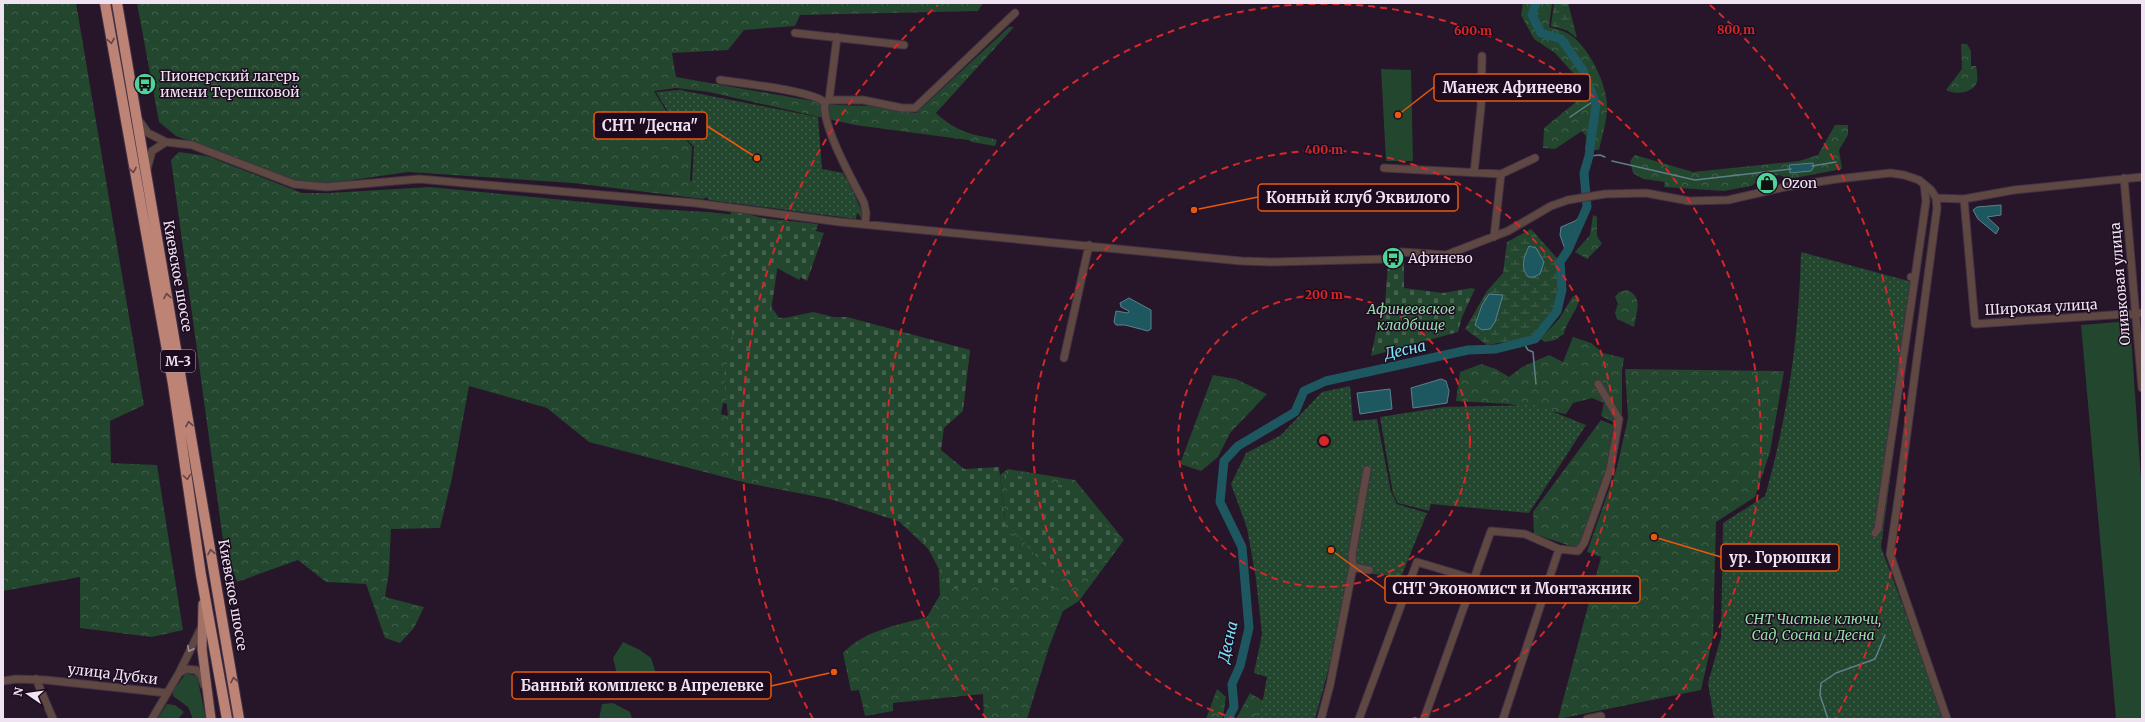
<svg xmlns="http://www.w3.org/2000/svg" width="2145" height="722" viewBox="0 0 2145 722" font-family="Merriweather,serif">
  <defs>
    <pattern id="forest-crowns" width="20" height="18" patternUnits="userSpaceOnUse"><rect width="20" height="18" fill="#23462e"/><path d="M2 6a3 3 0 1 1 6 0M12 15a3 3 0 1 1 6 0" fill="none" stroke="#43604d"/></pattern>
    <pattern id="wetland-marsh" width="20" height="14" patternUnits="userSpaceOnUse"><rect width="20" height="14" fill="#23462e"/><path d="M1 5h8M5 5V1M11 12h8M15 12V8" fill="none" stroke="#43604d"/></pattern>
    <pattern id="cemetery-stones" width="16" height="16" patternUnits="userSpaceOnUse"><rect width="16" height="16" fill="#23462e"/><path d="M2 7V4a2 2 0 0 1 4 0v3zM10 15v-3a2 2 0 0 1 4 0v3z" fill="#43604d"/></pattern>
    <pattern id="garden-dots" width="8" height="8" patternUnits="userSpaceOnUse"><rect width="8" height="8" fill="#23462e"/><path d="M2 2h.1M6 6h.1" fill="none" stroke="#43604d" stroke-width="1.8" stroke-linecap="round"/></pattern>
  </defs>
  <rect width="100%" height="100%" fill="#27152a"/>
  <!-- grass -->
  <path fill="#23462e" d="M1381,69L1411,70L1413,161H1386Z
    M2130,321L2142,494V719H2116L2081,325Z
    M623,642L640,650L651,658L658,679L655,690L649,698L634,696L617,674L613,658Z
    M186,673L197,676L206,719H193L188,707L173,696V691Z
    M613,703L630,712L632,719H599L602,704Z
    M167,704L175,705L184,712L178,719H157Z"/>
  <!-- forest -->
  <path fill="url(#forest-crowns)" d="M3,3H76L144,405L110,421L111,463L157,465L183,630L152,637L80,628V577L3,591Z
    M137,3H983L978,11L800,15L795,26L744,30L728,50L672,53L676,77L836,105L869,106L916,113L1009,27H1014L936,113C944,121 958,130 969,133C976,136 989,137 997,140L995,146L972,142L968,140L855,125L709,92L676,88L654,91L675,126L692,147L690,180L711,195L703,199L573,183L408,172L325,184L295,180L176,136L159,122Z
    M1523,3H1552L1549,27C1555,29 1562,30 1567,33C1587,43 1606,82 1607,104C1608,118 1602,136 1599,150H1585L1586,136L1582,131L1555,149L1543,148L1544,128L1576,102L1573,73L1555,53L1534,39L1521,15Z
    M1961,44H1967L1971,51V66H1976C1977,71 1978,78 1977,82C1973,94 1954,95 1946,90L1962,69Z
    M1835,125H1848V135L1839,150L1842,169L1789,179L1779,175L1763,178L1751,186L1724,191L1664,187L1665,182L1643,179L1633,173L1630,161L1635,155L1693,172L1799,161L1818,155Z
    M179,152L207,156L302,193H329L430,187L656,209L708,212L818,224L810,253L811,260L799,280L777,268L769,304L780,319L813,312L970,350L963,405L827,420L723,403L721,414L748,421L870,507L747,483L589,442L547,408L469,386L452,478L440,528L391,529L389,572L385,597L424,607L414,628L400,643L385,638L366,584L326,582L298,560L237,582L223,540L171,160Z
    M848,178L863,215L861,218L844,192L832,180Z
    M1593,215L1597,217V236L1602,244L1587,259L1575,252L1590,235Z
    M1627,290C1644,296 1636,314 1634,327L1617,319L1615,313L1618,303L1615,297L1619,292Z
    M1573,296L1579,297C1579,310 1567,319 1564,334L1555,340L1545,342L1540,339L1559,319Z
    M1573,337L1591,343L1603,353L1624,358L1622,371V426L1601,416L1604,403L1592,398L1573,403L1566,414L1509,404L1456,401L1460,372L1481,364L1496,369L1509,377L1522,367L1549,355L1563,362Z
    M1625,369L1784,371L1770,452L1755,497L1716,522L1713,637L1701,690L1558,719L1601,557L1587,552L1617,467L1628,418Z
    M1213,375L1236,379L1267,394L1230,433L1218,457L1201,471L1180,464Z
    M1601,420L1613,425L1607,469L1580,545L1574,547L1534,534L1533,512Z
    M1008,469L1075,480L1124,540L1079,601L1063,611L1049,647L1027,719H984L983,694L893,703V711L865,716L859,690L851,691L843,653C865,630 898,625 927,617L940,595L938,558L891,514L994,536L1005,518L1000,475Z
    M1217,689L1226,697L1223,717L1222,719H1206Z
    M1250,693L1265,702L1257,719H1236Z"/>
  <!-- wetland -->
  <path fill="url(#wetland-marsh)" d="M1554,3H1568L1577,38L1566,30L1551,26Z
    M1531,229L1557,258L1560,291L1554,311L1533,337L1487,345L1465,329L1487,291L1503,273L1507,242Z"/>
  <!-- cemetery -->
  <path fill="url(#cemetery-stones)" d="M731,210L824,233L807,281L778,264L770,318L847,317L970,350L963,411L944,428L941,450L964,469L999,467L1006,529L1062,589L1000,582L950,589L916,527L794,487L733,470L724,376L733,340L726,272Z
    M1404,261V288L1443,293L1471,288L1475,289L1462,317L1458,332L1371,356L1379,317L1385,304L1388,263Z
    M1004,473L1074,488L1095,511L1118,540L1106,560L1084,577L1050,571L1009,526L1008,495Z"/>
  <!-- garden -->
  <path fill="url(#garden-dots)" d="M680,90L818,117L822,169L843,173L858,207L856,219L709,200L692,181L694,147L680,132L656,92Z
    M1801,252L1916,283L1881,547L1945,719H1714L1708,683L1721,637L1723,523L1765,496C1788,417 1799,334 1801,252Z
    M1350,386L1353,421L1377,419L1391,492L1397,504L1427,513L1401,577L1357,572L1354,576L1315,719H1255L1263,699L1267,677L1254,673L1262,634L1256,579L1247,528L1231,484L1246,453L1281,435L1322,392Z
    M1536,405L1586,425L1529,513L1431,504L1429,511L1398,503L1393,494L1380,417L1444,407Z"/>
  <!-- water -->
  <path fill="#1d575f" stroke="#5c818b" d="M1813,163L1814,167L1811,171L1790,173L1789,165Z
    M2001,205V215L1987,217L1999,228L1996,234L1978,219L1973,210L1977,207Z
    M1585,211L1568,250L1566,252L1560,235L1561,227L1575,221Z
    M1529,246L1536,248L1544,262L1540,274L1534,277H1528C1520,267 1524,257 1529,246Z
    M1489,294L1503,295L1495,322L1490,329L1482,330L1475,325L1482,305Z
    M1129,298L1151,310V329L1148,331L1125,325H1116L1114,322L1116,311L1128,313L1129,311L1121,307L1120,303Z
    M1441,379L1446,381L1449,391L1447,403L1413,408L1411,388Z
    M1390,389L1392,409L1360,414L1357,393Z"/>
  <g fill="none" stroke-linecap="round" stroke-linejoin="round">
    <!-- stream -->
    <path stroke="#5c818b" stroke-width="1.5" d="M1570,117L1595,100
      M1589,156L1600,155L1605,157
      M1612,161L1695,180L1791,169
      M1812,166L1836,162
      M1523,342L1528,350L1533,352L1536,384
      M1828,719L1820,695L1821,683L1836,673L1875,659L1885,635"/>
    <!-- river -->
    <path stroke="#1d575f" stroke-width="9" d="M1228,719L1234,707L1232,684L1240,666L1249,628L1242,547L1220,502L1224,461L1238,446L1295,412L1304,391L1326,381L1468,350L1496,349L1535,339L1557,311L1562,290L1560,262L1568,250L1587,207L1584,173L1589,156L1596,104L1583,70L1561,39L1541,33L1532,15L1536,3"/>
    <!-- minor casing -->
    <g stroke="#433246" stroke-width="9">
      <path id="minor" d="M795,33L904,45
        M720,80C739,83 816,91 825,103
        M829,100L837,37
        M825,103L829,100H863L902,108H915L1015,13
        M825,103C821,125 853,181 864,203L866,213L865,224
        M138,119L148,133L166,142L192,145L294,184L326,187L419,179L695,203L840,222L1241,261L1272,262L1388,259L1393,254L1402,252L1446,255L1508,231L1551,206L1568,200L1605,194L1646,193L1689,201L1728,200L1785,187L1837,179L1890,173L1904,175L1919,180L1931,190L1936,198L1937,208L1900,486L1890,554L1947,719
        M1384,168L1501,174
        M147,169L152,151L166,142
        M1474,173L1481,107L1482,56
        M2124,178L2142,388
        M1936,198L1964,199L1975,324L2142,313
        M1964,199L2014,190L2142,177
        M1494,237L1501,174L1535,158
        M1911,277H1915L1926,201L1924,184
        M1064,358L1089,245
        M1875,533L1878,529L1915,277
        M1353,567L1369,570
        M179,673L186,669L196,670L201,675L204,685
        M36,679L53,719
        M3,681L16,679L46,680L167,693
        M152,719L179,673L202,626
        M1321,719L1330,685L1353,567L1352,555L1367,470
        M1359,719L1417,562L1474,579
        M1424,719L1491,531L1525,534L1559,549L1578,551L1584,543L1610,470L1619,419L1598,384
        M1503,719L1559,549
        M1587,719L1601,716"/>
    </g>
    <!-- major casing -->
    <g stroke="#433246" stroke-width="11">
      <path id="major" d="M203,604L202,649L211,719"/>
    </g>
    <!-- highway casing -->
    <g stroke="#433246" stroke-width="12">
      <path id="highway" d="M105,3L173,384L201,575L227,719
        M117,3L239,719"/>
    </g>
    <!-- minor -->
    <use href="#minor" stroke="#604842" stroke-width="7"/>
    <!-- major -->
    <use href="#major" stroke="#a27266" stroke-width="9"/>
    <!-- highway -->
    <use href="#highway" stroke="#bd8374" stroke-width="10"/>
  </g>
  <!-- one-way arrows -->
  <defs><path id="oneway-chevron" d="M-2-3.5L2.5 0L-2 3.5" fill="none" stroke-width="1.6" stroke-linecap="round" stroke-linejoin="round"/></defs>
  <g stroke="#654246">
    <use href="#oneway-chevron" transform="translate(111 41) rotate(80)"/>
    <use href="#oneway-chevron" transform="translate(133 170) rotate(80)"/>
    <use href="#oneway-chevron" transform="translate(167 296) rotate(-100)"/>
    <use href="#oneway-chevron" transform="translate(189 424) rotate(-100)"/>
    <use href="#oneway-chevron" transform="translate(187 477) rotate(82)"/>
    <use href="#oneway-chevron" transform="translate(211 552) rotate(-100)"/>
    <use href="#oneway-chevron" transform="translate(234 680) rotate(-100)"/>
  </g>
  <use stroke="#a08d91" href="#oneway-chevron" transform="translate(190 649) rotate(116)"/>
  <!-- distance rings -->
  <g fill="none" stroke="#d62828" stroke-width="2" stroke-dasharray="7 5">
    <circle cx="1324" cy="441" r="146"/>
    <path d="M1236 719A291 291 0 1 1 1412 719"/>
    <path d="M987 719A437 437 0 1 1 1661 719"/>
    <path d="M813 719A582 582 0 0 1 938 5M1710 5A582 582 0 0 1 1835 719"/>
  </g>
  <!-- icons -->
  <defs>
    <g id="bus-disc" transform="scale(1.15)"><circle r="9.5" fill="#50d398" stroke="#1d0c20"/><path d="M-5-6H5V4H4V6H2V4H-2V6H-4V4H-5ZM-3.5-4V0h7V-4ZM-3.5 1.2v1.5H-2V1.2ZM2 1.2v1.5H3.5V1.2Z" fill="#111"/></g>
    <g id="shop-disc" transform="scale(1.15)"><circle r="9.5" fill="#50d398" stroke="#1d0c20"/><path d="M-5-2.5h2.3a2.7 3.5 0 0 1 5.4 0H5L5.5 6h-11ZM-1.5-2.5h3a1.5 2.3 0 0 0-3 0Z" fill="#111"/></g>
  </defs>
  <g fill-rule="evenodd">
    <use href="#bus-disc" x="145" y="84"/>
    <use href="#shop-disc" x="1767" y="183"/>
    <use href="#bus-disc" x="1393" y="258"/>
  </g>
  <g text-anchor="middle" stroke-width="3" stroke-linejoin="round" paint-order="stroke">
    <!-- shield labels -->
    <rect fill="#1d0c20" stroke="#b0a2b2" stroke-width="1" x="161" y="350" width="34" height="22" rx="3"/>
    <g font-size="13" font-weight="bold" fill="#efe2f1">
      <text x="178" y="366">М-3</text>
    </g>
    <!-- poi labels -->
    <g font-size="14" fill="#efe2f1" stroke="#1d0c20" text-anchor="start">
      <text x="160" y="81">Пионерский лагерь<tspan x="160" dy="16">имени Терешковой</tspan></text>
      <text x="1782" y="188">Ozon</text>
      <text x="1408" y="263">Афинево</text>
    </g>
    <!-- street labels -->
    <g font-size="14" fill="#efe2f1" stroke="#1d0c20">
      <text transform="translate(178 276) rotate(80)" y="5">Киевское шоссе</text>
      <text transform="translate(2120 284) rotate(-95)" y="5">Оливковая улица</text>
      <text transform="translate(2041 307) rotate(-3)" y="5">Широкая улица</text>
      <text transform="translate(233 595) rotate(80)" y="5">Киевское шоссе</text>
      <text transform="translate(113 674) rotate(7)" y="5">улица Дубки</text>
    </g>
    <!-- park labels -->
    <g font-size="14" font-style="italic" fill="#95dfa9" stroke="#1d0c20">
      <text x="1411" y="314">Афинеевское<tspan x="1411" dy="16">кладбище</tspan></text>
      <text x="1813" y="624">СНТ Чистые ключи,<tspan x="1813" dy="16">Сад, Сосна и Десна</tspan></text>
    </g>
    <!-- water labels -->
    <g font-size="15" font-style="italic" fill="#78e9fa" stroke="#1d0c20">
      <text transform="translate(1405 350) rotate(-12)" y="5">Десна</text>
      <text transform="translate(1228 642) rotate(-77)" y="5">Десна</text>
    </g>
  </g>
  <circle cx="1324" cy="441" r="6" fill="#d62828" stroke="#1d0c20" stroke-width="2"/>
  <g font-size="12" text-anchor="middle" font-weight="bold" fill="#d62828" stroke="#1d0c20" stroke-width="3" stroke-linejoin="round" paint-order="stroke">
    <text x="1736" y="34">800 m</text>
    <text x="1473" y="35">600 m</text>
    <text x="1324" y="154">400 m</text>
    <text x="1324" y="299">200 m</text>
  </g>
  <!-- callouts -->
  <path fill="none" stroke="#e8590c" stroke-width="1.5" d="M1398 115L1434 87M757 158L707 126M1194 210L1258 197M1654 537L1721 557M1331 550L1385 589M834 672L771 686"/>
  <g fill="#e8590c" stroke="#1d0c20" stroke-width="1.5">
    <circle cx="1398" cy="115" r="4"/>
    <circle cx="757" cy="158" r="4"/>
    <circle cx="1194" cy="210" r="4"/>
    <circle cx="1654" cy="537" r="4"/>
    <circle cx="1331" cy="550" r="4"/>
    <circle cx="834" cy="672" r="4"/>
  </g>
  <g fill="#1d0c20" stroke="#e8590c" stroke-width="1.5">
    <rect x="1434" y="74" width="156" height="27" rx="4"/>
    <rect x="594" y="112" width="113" height="27" rx="4"/>
    <rect x="1258" y="184" width="200" height="27" rx="4"/>
    <rect x="1721" y="544" width="118" height="27" rx="4"/>
    <rect x="1385" y="576" width="255" height="27" rx="4"/>
    <rect x="512" y="672" width="259" height="27" rx="4"/>
  </g>
  <g font-size="15" text-anchor="middle" font-weight="bold" fill="#efe2f1">
    <text x="1512" y="93">Манеж Афинеево</text>
    <text x="650" y="131">СНТ "Десна"</text>
    <text x="1358" y="203">Конный клуб Эквилого</text>
    <text x="1780" y="563">ур. Горюшки</text>
    <text x="1512" y="594">СНТ Экономист и Монтажник</text>
    <text x="642" y="691">Банный комплекс в Апрелевке</text>
  </g>
  <!-- border -->
  <rect width="2145" height="722" fill="none" stroke="#efe2f1" stroke-width="8"/>
  <!-- north arrow -->
  <g transform="translate(28 694) rotate(283)" stroke="#1d0c20" stroke-width="3" paint-order="stroke">
  <path d="M0-3L7 15L0 10L-7 15Z" fill="#efe2f1"/>
  <text y="-6" font-size="11" font-weight="bold" text-anchor="middle" fill="#efe2f1">N</text>
  </g>
</svg>
